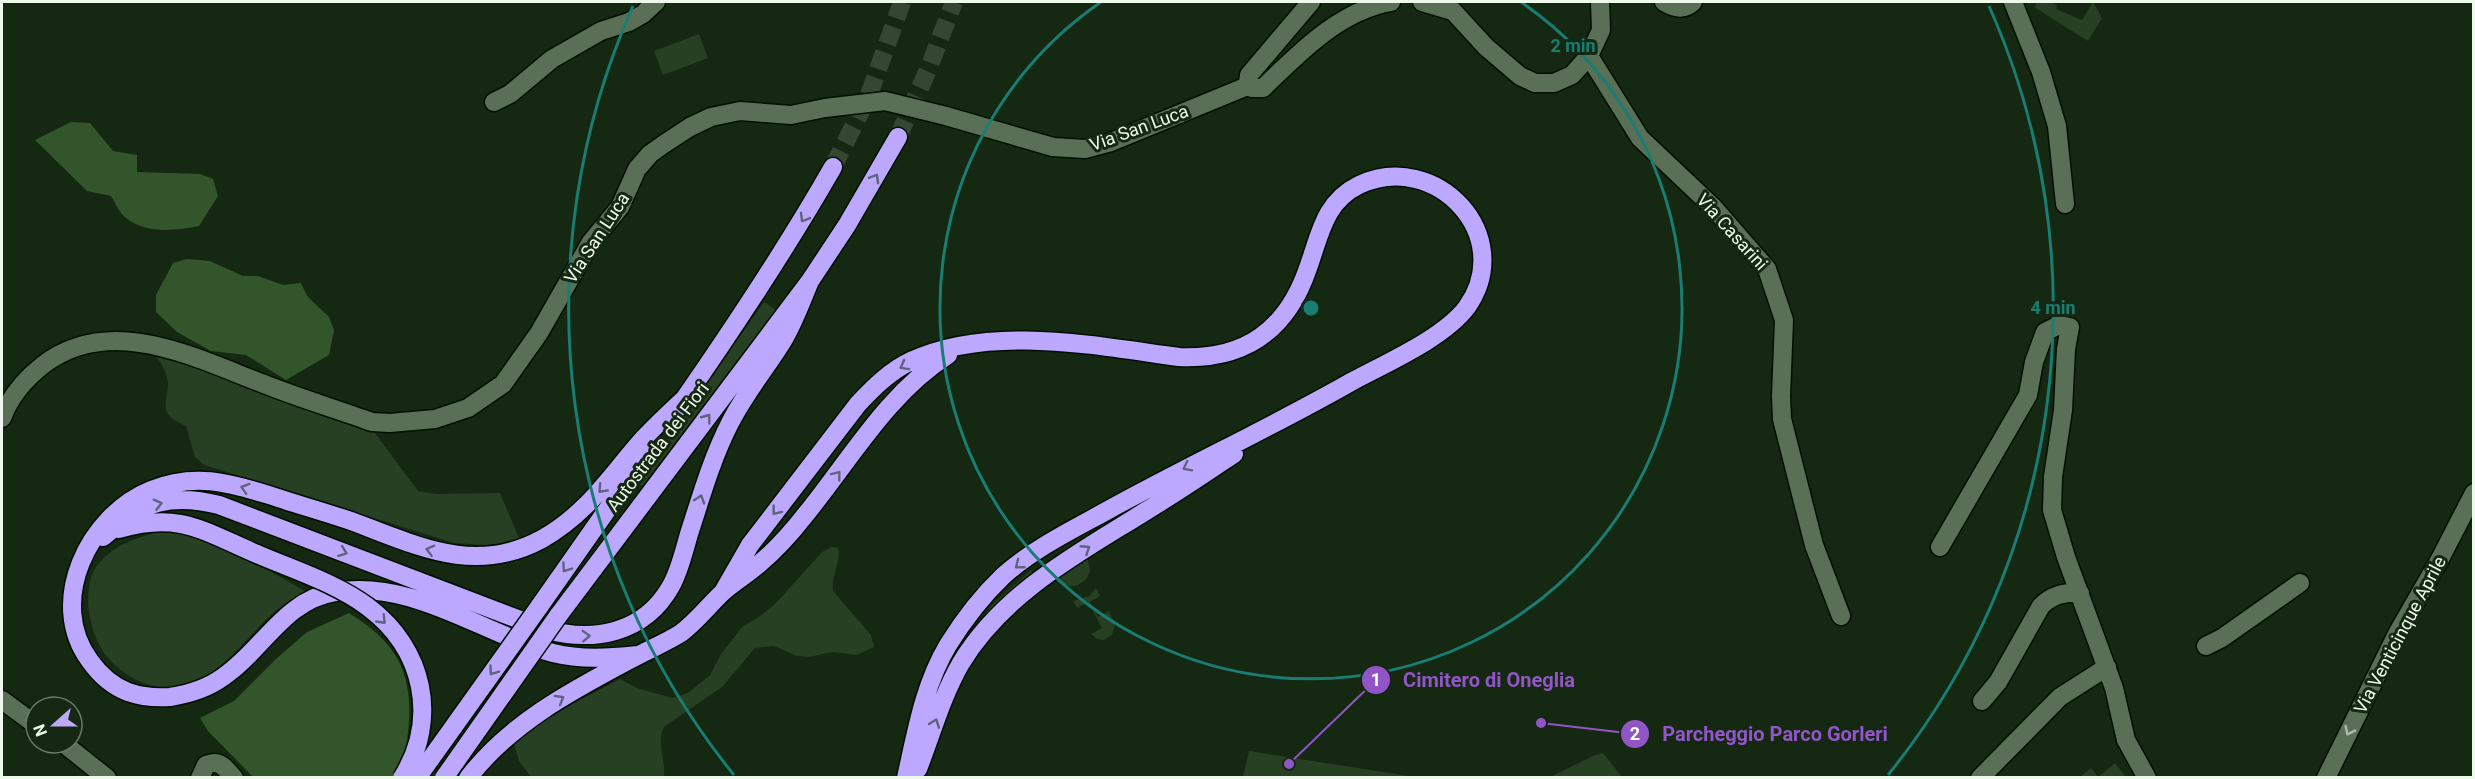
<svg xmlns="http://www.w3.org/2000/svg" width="2475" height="779" viewBox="0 0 2475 779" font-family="Roboto,sans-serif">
  <rect width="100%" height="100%" fill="#152812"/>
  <!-- green -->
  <path fill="#273f23" d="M2037,2H2049L2057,5L2056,9L2082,20L2093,2L2102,18L2088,41L2034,7Z
    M699,34L708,58L663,75L654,51Z
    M764,302L776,310L642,486L637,483Z
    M154,353L214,372L249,388L372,429L418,491L436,494L500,493L519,538C500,548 475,544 454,543L204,465L195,457L186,426C159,414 166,408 168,384C168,373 160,362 154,353Z
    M159,532C212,532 260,566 305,591C294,599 281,606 271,615C249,636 224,669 197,682C167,697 131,683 110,660C89,639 79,587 99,563C114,545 138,537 159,532Z
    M832,547L838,548C841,563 831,576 833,591L871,635L874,647L857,655L833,652L809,657L797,656L774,646L755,648L722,687L664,727C656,743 666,761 664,777H531L519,761L514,744L532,725L620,679L637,688L672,698L688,693L710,675L721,654L743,626L759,617L776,603L822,552Z
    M1087,555L1090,571C1085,588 1064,592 1054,577Z
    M1031,570L1033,575L967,639L992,605Z
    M1096,588L1100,596L1090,602L1098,617L1109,611L1115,625L1112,635L1104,640L1097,639L1091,634L1102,628L1088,602L1077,608L1073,601L1089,596Z
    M1249,751L1415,777H1243Z
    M1603,753L1622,777H1550L1595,755Z
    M2115,763L2126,777H2080L2091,768L2098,777Z"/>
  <!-- forest -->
  <path fill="#32552b" d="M71,122L90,123L113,151L137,155V172L200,174L213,179L218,196L199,226C174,231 140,235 121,213C117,208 114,201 111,196L87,191L35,140Z
    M187,259L210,261L243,276H258L283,285L301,283L307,296L329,317L334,330L329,355L286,380L246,355L211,351L177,332L156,312V295L173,263Z
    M349,613C392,640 412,667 409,720C407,747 406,755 392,777H253L208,731L200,718L234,701L277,658L307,632Z"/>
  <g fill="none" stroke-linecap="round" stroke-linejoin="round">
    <!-- highway-tunnel -->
    <path stroke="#354732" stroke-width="18" stroke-dasharray="18 9" stroke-linecap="butt" d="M898,137L928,70L954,2
      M833,167L869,95L902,2"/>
    <!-- minor casing -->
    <g stroke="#021001" stroke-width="21">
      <path id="minor" d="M1311,2L1249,75L1248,82L1252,88H1263C1299,53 1339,11 1391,2
        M1422,2L1453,11L1486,47L1520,76L1535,83H1554L1572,75L1589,56L1601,30L1600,2
        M1664,2C1674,8 1684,11 1693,2
        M2013,2L2041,72L2057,126L2065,204
        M1589,56L1640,138L1713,207L1767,269L1784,320L1781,396L1782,419L1814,545L1841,616
        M494,102L510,94L552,59L601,31L629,22L643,14L656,2
        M2,418C10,397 25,379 43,365C111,313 195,358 264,384C299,398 336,409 372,422L390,423L435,419L468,408L503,384L539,333L591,242L620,207L637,169L650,154L664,144L690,127L711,117L740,111L791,115L825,108L885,101L946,116L1053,147L1085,149L1111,142L1250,85
        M1940,547L2028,395L2034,362L2045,332L2059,325L2070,327L2066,349L2063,410L2053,477L2052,510L2066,557L2114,688L2126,740L2147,778
        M2206,646L2222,638L2300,583
        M2,700L36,725
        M1982,701L1998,682L2041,606C2052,595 2064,592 2080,593
        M63,743L107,778
        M200,778L206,765C220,759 225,768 234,778
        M1980,778L2060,697L2107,667
        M2326,778L2398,632L2440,559L2474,493"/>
    </g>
    <!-- highway casing -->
    <g stroke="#021001" stroke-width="21">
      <path id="highway" d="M678,408C733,329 785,251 833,167
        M119,529C179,511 203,531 257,554
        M103,537C114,528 125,518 137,511C162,497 192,498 219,505L544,629C593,643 644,634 671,586C680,570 684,551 689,534C701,497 712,458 730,423C745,393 767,367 784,339C795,320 802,300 810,281
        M723,592L750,545L858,404C874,387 890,371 911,361C990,324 1096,346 1179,357C1245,360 1287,330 1308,268C1320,235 1324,202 1359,185C1436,149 1517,236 1467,307C1444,338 1386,363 1351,382C1272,427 1190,465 1110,509C1074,529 1034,548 1003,576C982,596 963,621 948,645C924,685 916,733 906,778
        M539,607L647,453
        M558,616L810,281L847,225L898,137
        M638,655C609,658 581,660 553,653C481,633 413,579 335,592C284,600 263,650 223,677C208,688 189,694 170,697C156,698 142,697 128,692C112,686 100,675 90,661C46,602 89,515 151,490C194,473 227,482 269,495C296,504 324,512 351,521C416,545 474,576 542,539C588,513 610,476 643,439C656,425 670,412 684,399
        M918,769C932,733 942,696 961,663C1004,592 1079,553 1146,511C1176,493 1205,473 1234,454
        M468,778C512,721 575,689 637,656C652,648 667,642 681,633C697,621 709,605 723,592C734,582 748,574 759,564C777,549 792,532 806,514C850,460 888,393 948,355"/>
    </g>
    <!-- minor -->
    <use href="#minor" stroke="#5a7056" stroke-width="18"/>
    <!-- highway -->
    <use href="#highway" stroke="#bda8ff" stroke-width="18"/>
    <!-- highway-bridge casing -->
    <g stroke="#021001" stroke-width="21" stroke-linecap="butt">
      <path id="highway-bridge" d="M257,554C294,570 336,583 368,607C424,649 439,719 402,778
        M417,778L539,607
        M444,778L558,616"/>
    </g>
    <!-- highway-bridge -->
    <use href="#highway-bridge" stroke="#bda8ff" stroke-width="18"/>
  </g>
  <!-- one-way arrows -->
  <defs><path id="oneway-chevron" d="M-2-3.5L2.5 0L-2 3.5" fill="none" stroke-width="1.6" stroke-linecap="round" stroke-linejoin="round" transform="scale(1.5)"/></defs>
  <g stroke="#61627d">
    <use href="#oneway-chevron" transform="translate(875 178) rotate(-60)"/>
    <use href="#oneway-chevron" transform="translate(804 218) rotate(120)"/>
    <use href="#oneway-chevron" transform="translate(904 366) rotate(151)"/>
    <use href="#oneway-chevron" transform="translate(707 418) rotate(-53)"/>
    <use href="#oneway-chevron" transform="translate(1187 467) rotate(153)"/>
    <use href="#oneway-chevron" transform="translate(837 475) rotate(-52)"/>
    <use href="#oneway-chevron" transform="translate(245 488) rotate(-162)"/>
    <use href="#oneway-chevron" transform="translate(602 489) rotate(133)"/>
    <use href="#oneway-chevron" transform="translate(700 499) rotate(-72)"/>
    <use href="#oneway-chevron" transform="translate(158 504) rotate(-15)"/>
    <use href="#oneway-chevron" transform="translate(776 511) rotate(128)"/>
    <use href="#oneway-chevron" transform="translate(1086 549) rotate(-33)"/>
    <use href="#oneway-chevron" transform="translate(430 550) rotate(-166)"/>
    <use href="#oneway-chevron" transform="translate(343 552) rotate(21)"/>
    <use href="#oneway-chevron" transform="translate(1019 565) rotate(142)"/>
    <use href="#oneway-chevron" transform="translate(566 568) rotate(125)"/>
    <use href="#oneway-chevron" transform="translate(382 620) rotate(46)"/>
    <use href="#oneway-chevron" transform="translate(586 636) rotate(-2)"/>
    <use href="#oneway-chevron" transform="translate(493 671) rotate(126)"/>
    <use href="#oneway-chevron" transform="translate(560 699) rotate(-30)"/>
    <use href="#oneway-chevron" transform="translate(935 723) rotate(-70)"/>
  </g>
  <use stroke="#abbba7" href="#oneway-chevron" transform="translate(2349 731) rotate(116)"/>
  <!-- distance rings -->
  <g fill="none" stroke="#1a7d74" stroke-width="3">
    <path d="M1521 2A371 371 0 1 1 1101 2"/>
    <path d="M734 775A742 742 0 0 1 633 6M1989 6A742 742 0 0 1 1888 775"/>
  </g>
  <g text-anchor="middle" stroke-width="6" stroke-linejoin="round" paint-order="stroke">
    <!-- street labels -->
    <g font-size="18" fill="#edf9ea" stroke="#152812">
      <text transform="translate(1139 128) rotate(-20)" y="6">Via San Luca</text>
      <text transform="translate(1732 232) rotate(48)" y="6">Via Casarini</text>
      <text transform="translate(597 238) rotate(-57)" y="6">Via San Luca</text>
      <text transform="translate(658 447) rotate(-53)" y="6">Autostrada dei Fiori</text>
      <text transform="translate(2400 635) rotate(-62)" y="6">Via Venticinque Aprile</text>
    </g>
  </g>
  <circle cx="1311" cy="308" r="9" fill="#1a7d74" stroke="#152812" stroke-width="3"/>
  <g font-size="18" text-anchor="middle" font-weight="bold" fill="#1a7d74" stroke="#152812" stroke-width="6" stroke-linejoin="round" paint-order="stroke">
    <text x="1573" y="52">2 min</text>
    <text x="2053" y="314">4 min</text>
  </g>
  <!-- callouts -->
  <path fill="none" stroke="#9255c8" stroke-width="2" d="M1289 764L1376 680M1541 723L1635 734"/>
  <g fill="#9255c8" stroke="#152812" stroke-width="2">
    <circle cx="1289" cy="764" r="6"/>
    <circle cx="1541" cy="723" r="6"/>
    <circle cx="1376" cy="680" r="15"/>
    <circle cx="1635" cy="734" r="15"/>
  </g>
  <g font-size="18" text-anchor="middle" font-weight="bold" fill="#fff">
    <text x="1376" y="686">1</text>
    <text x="1635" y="740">2</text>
  </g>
  <g font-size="20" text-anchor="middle" font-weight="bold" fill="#9255c8" stroke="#152812" stroke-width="6" stroke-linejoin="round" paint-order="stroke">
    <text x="1489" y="687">Cimitero di Oneglia</text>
    <text x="1775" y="741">Parcheggio Parco Gorleri</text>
  </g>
  <!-- border -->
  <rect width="2475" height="779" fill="none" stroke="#edf9ea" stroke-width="6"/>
  <!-- north arrow -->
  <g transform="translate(54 725) rotate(249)"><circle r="28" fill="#152812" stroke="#6b7c68" stroke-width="1.5"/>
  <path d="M0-4.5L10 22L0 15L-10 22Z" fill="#bcaaf6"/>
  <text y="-9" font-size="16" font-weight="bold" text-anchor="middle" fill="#edf9ea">N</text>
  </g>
</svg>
